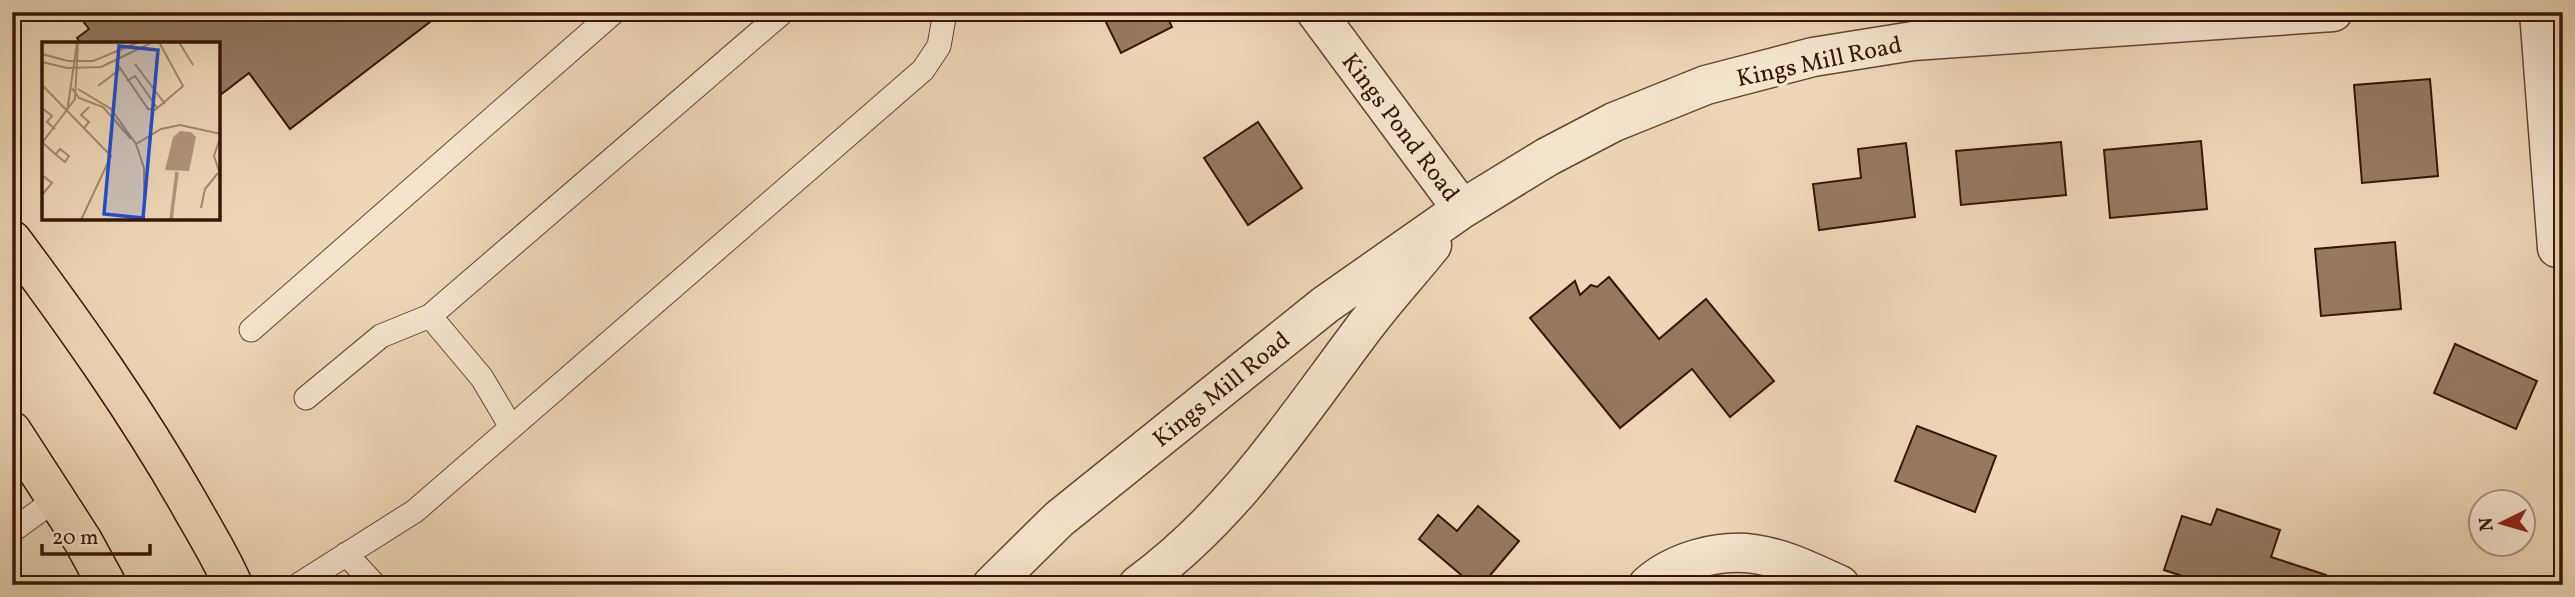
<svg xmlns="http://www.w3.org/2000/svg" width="2575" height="597" viewBox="0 0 2575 597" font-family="Vollkorn,serif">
  <rect width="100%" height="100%" fill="#ecd6b4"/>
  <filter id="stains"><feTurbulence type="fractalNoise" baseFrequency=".00286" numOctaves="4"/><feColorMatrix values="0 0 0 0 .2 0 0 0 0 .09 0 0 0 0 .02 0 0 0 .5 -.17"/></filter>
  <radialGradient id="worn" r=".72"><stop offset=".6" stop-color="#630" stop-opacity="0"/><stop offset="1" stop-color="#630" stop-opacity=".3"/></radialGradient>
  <!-- building -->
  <path fill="#957a60" stroke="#371706" stroke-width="2" d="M76,12H443L290,129L249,73L219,96V44H81L77,38L89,29Z
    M1101,12H1165L1172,27L1121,53Z
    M2430,79L2438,176L2362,183L2354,85Z
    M1258,122L1302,188L1248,225L1204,158Z
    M2201,141L2207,209L2110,218L2104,150Z
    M2061,142L2066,195L1961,205L1956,151Z
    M1906,143L1915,217L1819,230L1813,184L1861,178L1858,149Z
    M2395,242L2401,309L2321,316L2315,249Z
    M1609,277L1659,339L1706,299L1774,381L1730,417L1692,369L1620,428L1530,318L1575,281L1580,295L1591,285L1597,287Z
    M2455,344L2537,381L2516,429L2434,393Z
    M1917,426L1996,456L1975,512L1895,481Z
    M1478,506L1519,541L1482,585H1473L1419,539L1438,515L1457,531Z
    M2217,509L2280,530L2271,557L2326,575L2323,585H2210L2164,570L2182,516L2211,525Z"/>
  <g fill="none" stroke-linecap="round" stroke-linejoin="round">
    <!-- lane casing -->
    <g stroke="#644732" stroke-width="25">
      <path id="lane" d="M251,330L614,12
        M306,398L381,336L430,316
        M511,427L482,378L430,316L783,12
        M12,531L56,499
        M346,554L375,585
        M298,585L415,511L923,70L939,46L945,12"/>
    </g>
    <!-- street casing -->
    <g stroke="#644732" stroke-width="41">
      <path id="street" d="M1316,12L1462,209
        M2539,12L2557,248
        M992,585L1059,519L1325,305L1462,209L1547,157L1614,122L1706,85L1813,57L1913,41L2333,12
        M1138,585C1231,517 1289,428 1357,337C1380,305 1407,276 1432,245
        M1648,585C1675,561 1719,549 1754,554C1784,558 1813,573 1840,585"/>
    </g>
    <!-- primary casing -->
    <g stroke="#371706" stroke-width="41">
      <path id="primary" d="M12,240C76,326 137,412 190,505C205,532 221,557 233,585
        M12,431L83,541L107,585"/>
    </g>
    <!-- lane -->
    <use href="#lane" stroke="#f3e4ce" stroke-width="23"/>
    <!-- street -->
    <use href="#street" stroke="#f3e4ce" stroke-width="38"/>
    <!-- primary -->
    <use href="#primary" stroke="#ecd6b4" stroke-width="38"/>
  </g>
  <g text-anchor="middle" stroke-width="7" stroke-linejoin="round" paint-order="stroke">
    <!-- street labels -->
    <g font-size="24" fill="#371706" stroke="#f3e4ce">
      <text transform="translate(1819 61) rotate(-12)" y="8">Kings Mill Road</text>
      <text transform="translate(1401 127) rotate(53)" y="8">Kings Pond Road</text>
      <text transform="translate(1221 389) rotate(-39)" y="8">Kings Mill Road</text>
    </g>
  </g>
  <!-- overview -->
  <g transform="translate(42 42)">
    <rect width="178" height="178" fill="#ecd6b4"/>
    <path d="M149,90L154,95L147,129L123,128L131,95L138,89Z" fill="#ae9579"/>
    <path fill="none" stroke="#ae9579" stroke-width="3.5" d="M129,178L135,130"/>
    <path fill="none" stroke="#a48a6e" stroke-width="2" d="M137,0L151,23M0,12L26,19H51L97,0M0,20L25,26L59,25L111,0M74,20L106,67L113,68L141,44L117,0M93,22L123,62M85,39L93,34L116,67M0,43L69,114L39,178M56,44L78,27M30,46L37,56L61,65L89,97M36,47L69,67L94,102L102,126V178M0,66L10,74L5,80L13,87M25,70L35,1M42,86L47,80L39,73L47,65M179,93L172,114L179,135M0,100L12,111L23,120L27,114L18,107L13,113M0,101L33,57L36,0M94,102L119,87L138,83L179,92M0,133L10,141L0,153M159,166L163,147L176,131"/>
    <path fill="#1d4ed8" fill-opacity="0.15" stroke="#1d4ed8" stroke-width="3.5" d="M77,4L116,8L101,176L62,172Z"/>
    <rect width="178" height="178" fill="none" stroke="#371706" stroke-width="3.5"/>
  </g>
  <!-- margin -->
  <rect width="2575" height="597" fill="none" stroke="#ecd6b4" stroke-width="42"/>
  <rect x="14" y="14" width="2547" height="569" fill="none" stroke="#371706" stroke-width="3.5"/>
  <rect x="21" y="21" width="2533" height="555" fill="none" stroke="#371706" stroke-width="2"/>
  <!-- north arrow -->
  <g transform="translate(2502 523) rotate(265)"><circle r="33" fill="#f3e4ce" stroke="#a8927e" stroke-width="2"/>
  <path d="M0-5L12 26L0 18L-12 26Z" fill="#8f2418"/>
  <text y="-10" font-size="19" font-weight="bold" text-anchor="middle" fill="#371706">N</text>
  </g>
  <!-- scale -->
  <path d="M42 544v10h108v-10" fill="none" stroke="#371706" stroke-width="3.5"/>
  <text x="52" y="544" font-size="21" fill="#371706" stroke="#f3e4ce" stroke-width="5" paint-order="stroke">20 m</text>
  <rect width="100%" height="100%" filter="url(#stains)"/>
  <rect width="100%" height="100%" fill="url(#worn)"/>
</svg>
